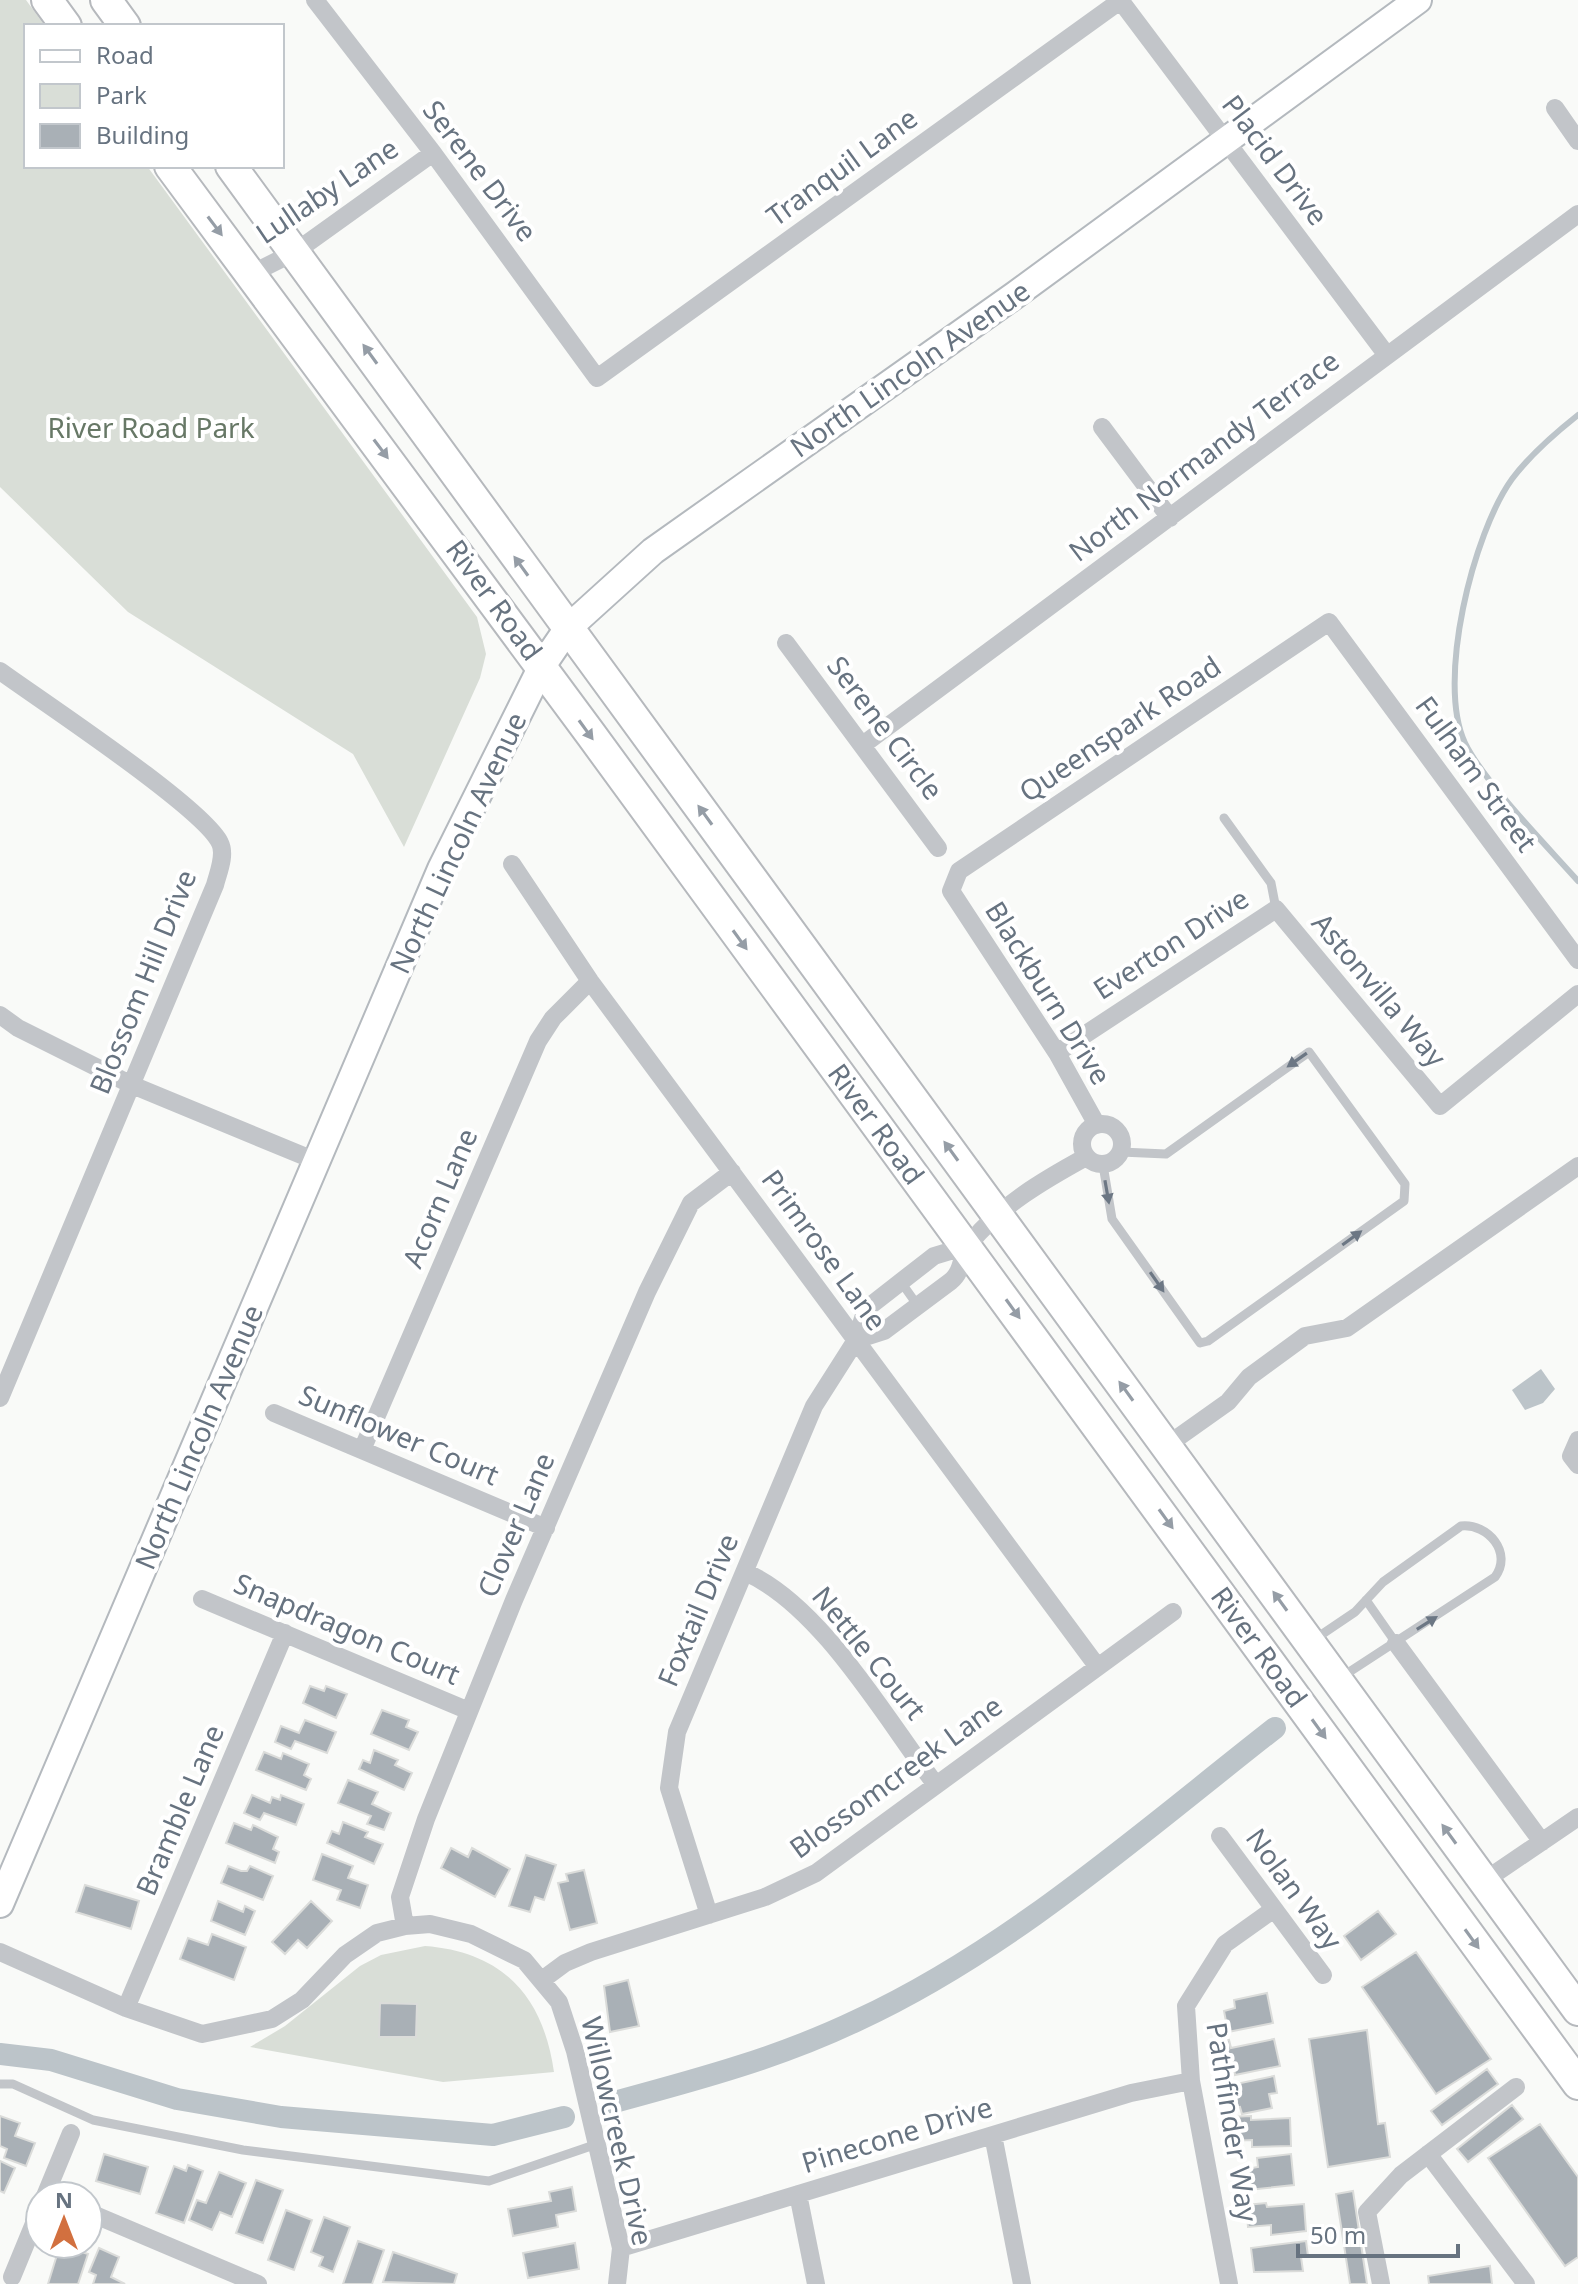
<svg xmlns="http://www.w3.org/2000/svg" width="1578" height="2284" viewBox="0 0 1578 2284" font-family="'Noto Sans',sans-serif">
  <rect width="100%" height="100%" fill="#f9faf8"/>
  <!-- green -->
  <path fill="#d9ded7" d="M0,0H26L45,26H26V166H147L477,617L486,654L480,678L404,847L353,754L128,612L0,487Z
    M425,1946C503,1952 543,1996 554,2072L443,2082L250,2047L285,2026L360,1966L381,1955Z"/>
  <!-- water -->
  <path fill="#bcc4c9" d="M1541,1369L1555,1389L1543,1403L1525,1410L1512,1390Z"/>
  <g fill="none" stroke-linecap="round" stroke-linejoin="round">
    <!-- stream -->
    <path stroke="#bcc4c9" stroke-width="6" d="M1578,415C1554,434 1530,455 1512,479C1473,533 1436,682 1465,743C1484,782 1547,846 1578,881"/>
    <!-- canal -->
    <path stroke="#bcc4c9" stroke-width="22" d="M0,2054L51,2060L177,2099L281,2117L493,2135L564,2117
      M611,2103C696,2080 779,2058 858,2020C1011,1949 1143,1831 1275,1728"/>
  </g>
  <!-- building -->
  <path fill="#a9b0b6" stroke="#dbdcda" stroke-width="2" d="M310,1686L324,1691L326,1686L347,1694L336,1718L303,1703Z
    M382,1710L409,1720L406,1727L418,1732L409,1750L371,1734Z
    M305,1720L336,1732L327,1753L295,1741L291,1749L275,1742L281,1726L299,1733Z
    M374,1750L398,1760L395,1765L412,1773L404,1790L359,1769L363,1760L370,1763Z
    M264,1752L281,1759L283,1753L309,1764L304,1775L311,1779L306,1790L256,1770Z
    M348,1780L378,1792L372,1804L391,1813L384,1830L367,1824L371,1816L338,1803Z
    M252,1795L270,1803L272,1797L280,1800L281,1795L304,1804L296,1825L264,1813L260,1820L244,1813Z
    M343,1822L368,1832L365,1837L383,1844L374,1864L327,1843L332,1831L339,1834Z
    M234,1823L251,1830L253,1825L278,1837L273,1849L279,1852L275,1863L226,1843Z
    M451,1848L468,1857L472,1848L510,1869L495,1897L441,1868Z
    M322,1854L353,1866L348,1878L368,1885L360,1908L337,1900L341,1890L313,1880Z
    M526,1855L556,1865L544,1900L535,1897L530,1912L509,1906Z
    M228,1866L241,1871H247L250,1866L273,1876L263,1900L221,1883Z
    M584,1870L597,1923L570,1930L558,1883L568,1881L566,1874Z
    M85,1885L139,1901L131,1929L76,1912Z
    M218,1901L243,1912L245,1906L255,1911L245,1935L211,1921Z
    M311,1901L332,1921L307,1948L298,1940L285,1954L272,1942Z
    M1378,1911L1396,1934L1361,1960L1344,1936Z
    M212,1934L246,1947L234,1980L180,1959L188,1938L208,1945Z
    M1416,1952L1491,2059L1436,2094L1362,1987Z
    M628,1980L639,2026L610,2032L604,1986Z
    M1267,1993L1273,2023L1228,2032L1224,2011L1235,2008L1234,2000Z
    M380,2003L417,2004L416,2037H379Z
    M1367,2030L1378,2124L1385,2123L1390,2157L1328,2167L1309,2039Z
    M1274,2039L1280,2066L1235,2075L1233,2064L1222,2066L1216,2042L1229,2040L1231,2048Z
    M1487,2069L1498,2084L1442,2125L1431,2111Z
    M1274,2076L1277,2093L1269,2094L1272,2108L1242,2114L1240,2107L1221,2111L1217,2088Z
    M1512,2105L1523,2119L1468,2162L1457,2149Z
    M0,2116L20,2123L15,2136L35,2143L26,2166L4,2158L7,2149L0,2146Z
    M1251,2116V2120L1290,2118L1291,2146L1252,2147V2140L1231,2141L1230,2117Z
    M1540,2124L1578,2177V2257L1565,2266L1488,2158Z
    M104,2154L148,2167L140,2194L96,2181Z
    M1291,2154L1294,2185L1248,2190L1246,2169L1258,2167L1257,2158Z
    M0,2161L15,2168L4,2193L0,2191Z
    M188,2165L203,2171L184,2223L156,2213L174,2166L186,2171Z
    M219,2172L246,2183L232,2217L220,2212L212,2230L189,2220L197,2200L206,2203Z
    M256,2180L283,2190L263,2243L236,2233Z
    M572,2187L576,2211L556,2215L558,2227L513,2236L508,2209L551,2201L549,2192Z
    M1353,2191L1367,2284H1350L1336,2194Z
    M1266,2203L1267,2207L1304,2204L1306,2231L1271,2235V2225L1248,2227L1246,2205Z
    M286,2210L312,2220L294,2270L268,2260Z
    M324,2217L350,2227L333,2272L319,2266L323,2257L311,2252Z
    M358,2241L384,2250L372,2284H343Z
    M1306,2241L1308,2256L1301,2257L1303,2271L1254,2272L1251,2248Z
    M575,2243L579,2269L528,2278L523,2253Z
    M60,2245L88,2254L78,2284H48Z
    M99,2248L119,2257L111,2277L125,2284H93L96,2275L89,2272Z
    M393,2252L457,2274L454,2284L383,2282Z
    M1490,2266L1492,2284H1429L1428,2276Z"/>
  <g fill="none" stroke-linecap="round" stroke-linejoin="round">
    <!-- secondary casing -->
    <g stroke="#b4b9be" stroke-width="30">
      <path id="secondary" d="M0,1904L441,869L542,666L568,628L653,551L1015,295L1418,0"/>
    </g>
    <!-- primary casing -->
    <g stroke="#b6b9bd" stroke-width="34">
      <path id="primary" d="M47,0L66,26
        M106,0L125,26
        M170,166C644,802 1111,1444 1578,2084
        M231,166L1578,2010"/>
    </g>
    <!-- service -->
    <path stroke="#c2c5c9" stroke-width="9" d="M1224,818L1271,883L1276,909
      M1103,1165L1112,1219L1200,1343L1208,1341L1404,1201L1405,1184L1309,1052L1166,1154L1121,1152
      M901,1282L918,1306
      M1366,1600L1396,1643
      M1312,1641L1355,1612L1383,1582L1461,1526C1488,1523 1513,1553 1495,1577L1340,1678
      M0,2084H13L93,2120L243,2150L489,2181L597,2144"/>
    <!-- minor -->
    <path stroke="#c2c5c9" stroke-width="18" d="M315,0L433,153L597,378L1120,1
      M1120,0L1386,354
      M1555,108L1578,141
      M251,274L295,252L433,153
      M1102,427L1170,518
      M786,643L938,848
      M0,671C40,700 204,808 220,843C226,855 218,873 215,885L0,1398
      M864,744L1578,214
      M512,864L590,981L1097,1666
      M0,1015L18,1028L132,1085L316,1161
      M1057,1053L1276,909L1440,1106L1578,994
      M1082 1144a20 20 0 1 1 40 0a20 20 0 1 1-40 0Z
      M1097,1125L1057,1053L951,891L959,871L1329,622L1578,960
      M856,1340L884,1331L951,1281C964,1270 960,1255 970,1243C1001,1205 1044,1180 1086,1157
      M274,1413L546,1528
      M1578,1440L1571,1456L1578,1465
      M1166,1446L1228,1402L1249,1377L1305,1336L1347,1328L1578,1166
      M362,1450L538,1041L553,1018L590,981
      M745,1572C821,1605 885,1718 936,1785
      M202,1599L469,1711
      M1396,1643L1542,1842
      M1220,1836L1323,1975
      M1484,1881L1578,1817
      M709,1915L669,1788L677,1732L814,1406L856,1340L866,1309L934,1256L967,1246
      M405,1926L400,1897L426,1819L514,1600L647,1292L691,1203L732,1172
      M0,1952L126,2008L202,2034L272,2019L302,2000L345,1955L377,1933L405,1926L430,1924L471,1934L524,1960L559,2002L575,2051L621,2248L617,2284
      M542,1980L565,1963L591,1952L765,1897L816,1873L1173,1612
      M126,2008L285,1633
      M993,2135L1022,2284
      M1428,2154L1526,2284
      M798,2194L816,2284
      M45,2196L71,2133
      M88,2212L258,2284
      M621,2248L1131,2093L1191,2081
      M12,2277L40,2209
      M1229,2284L1191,2081L1186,2006L1225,1944L1274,1909
      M1381,2284L1367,2212L1401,2175L1516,2087"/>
    <!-- secondary -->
    <use href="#secondary" stroke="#fff" stroke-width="26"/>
    <!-- primary -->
    <use href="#primary" stroke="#fff" stroke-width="30"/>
  </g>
  <!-- one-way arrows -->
  <defs><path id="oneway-solid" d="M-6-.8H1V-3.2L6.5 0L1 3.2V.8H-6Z" transform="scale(2)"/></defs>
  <g fill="#959da6">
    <use href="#oneway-solid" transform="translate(215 226) rotate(53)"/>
    <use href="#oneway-solid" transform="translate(370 354) rotate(-126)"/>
    <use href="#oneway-solid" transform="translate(381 449) rotate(53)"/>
    <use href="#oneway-solid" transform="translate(521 566) rotate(-126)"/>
    <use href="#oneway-solid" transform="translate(586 730) rotate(54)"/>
    <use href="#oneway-solid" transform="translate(705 815) rotate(-126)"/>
    <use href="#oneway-solid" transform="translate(740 940) rotate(54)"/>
    <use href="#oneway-solid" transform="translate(951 1151) rotate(-126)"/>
    <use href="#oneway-solid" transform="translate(1013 1309) rotate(54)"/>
    <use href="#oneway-solid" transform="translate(1126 1391) rotate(-126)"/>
    <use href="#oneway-solid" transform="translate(1166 1519) rotate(54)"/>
    <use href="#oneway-solid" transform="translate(1280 1601) rotate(-126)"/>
    <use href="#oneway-solid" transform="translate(1319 1729) rotate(54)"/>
    <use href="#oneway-solid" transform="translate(1449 1834) rotate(-126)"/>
    <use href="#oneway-solid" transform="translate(1472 1939) rotate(54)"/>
  </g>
  <g fill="#6c7784">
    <use href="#oneway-solid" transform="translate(1297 1060) rotate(145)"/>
    <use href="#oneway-solid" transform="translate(1107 1192) rotate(80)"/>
    <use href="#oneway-solid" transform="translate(1352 1238) rotate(-36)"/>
    <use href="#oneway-solid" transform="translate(1157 1282) rotate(55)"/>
    <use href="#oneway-solid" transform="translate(1427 1623) rotate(-32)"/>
  </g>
  <g text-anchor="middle" stroke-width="8" stroke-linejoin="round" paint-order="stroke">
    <!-- street labels -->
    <g font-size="28" fill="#677380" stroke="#fff">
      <text transform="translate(1275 160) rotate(53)" y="10">Placid Drive</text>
      <text transform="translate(842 167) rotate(-36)" y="10">Tranquil Lane</text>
      <text transform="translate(480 171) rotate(53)" y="10">Serene Drive</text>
      <text transform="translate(327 191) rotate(-34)" y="10">Lullaby Lane</text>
      <text transform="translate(910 369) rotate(-35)" y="10">North Lincoln Avenue</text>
      <text transform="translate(1204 456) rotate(-37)" y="10">North Normandy Terrace</text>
      <text transform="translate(494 600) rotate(54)" y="10">River Road</text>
      <text transform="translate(885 728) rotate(53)" y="10">Serene Circle</text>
      <text transform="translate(1120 729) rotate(-34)" y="10">Queenspark Road</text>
      <text transform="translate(1476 774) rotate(54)" y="10">Fulham Street</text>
      <text transform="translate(458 843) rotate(-65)" y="10">North Lincoln Avenue</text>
      <text transform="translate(1171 944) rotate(-33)" y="10">Everton Drive</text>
      <text transform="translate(143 982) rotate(-68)" y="10">Blossom Hill Drive</text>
      <text transform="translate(1379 990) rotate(50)" y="10">Astonvilla Way</text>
      <text transform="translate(1048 993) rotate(58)" y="10">Blackburn Drive</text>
      <text transform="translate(876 1124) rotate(54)" y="10">River Road</text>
      <text transform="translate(440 1198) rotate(-67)" y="10">Acorn Lane</text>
      <text transform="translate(824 1250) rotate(54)" y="10">Primrose Lane</text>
      <text transform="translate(399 1435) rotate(23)" y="10">Sunflower Court</text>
      <text transform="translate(199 1437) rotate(-67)" y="10">North Lincoln Avenue</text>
      <text transform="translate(516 1525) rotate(-67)" y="10">Clover Lane</text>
      <text transform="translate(698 1610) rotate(-67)" y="10">Foxtail Drive</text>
      <text transform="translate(347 1629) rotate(23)" y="10">Snapdragon Court</text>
      <text transform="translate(1259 1647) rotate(54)" y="10">River Road</text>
      <text transform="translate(869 1653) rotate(51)" y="10">Nettle Court</text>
      <text transform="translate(896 1777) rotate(-36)" y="10">Blossomcreek Lane</text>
      <text transform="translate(180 1810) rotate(-67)" y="10">Bramble Lane</text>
      <text transform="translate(1294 1889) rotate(54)" y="10">Nolan Way</text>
      <text transform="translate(1232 2122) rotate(81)" y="10">Pathfinder Way</text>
      <text transform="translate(617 2131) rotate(77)" y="10">Willowcreek Drive</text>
      <text transform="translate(897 2135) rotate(-17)" y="10">Pinecone Drive</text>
    </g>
    <!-- park labels -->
    <g font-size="28" fill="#677866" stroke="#fff">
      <text x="151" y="438">River Road Park</text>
    </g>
  </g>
  <!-- legend -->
  <rect x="24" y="24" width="260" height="144" fill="#ffffff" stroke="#c2c7cc" stroke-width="2"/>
  <rect x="40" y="50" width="40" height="12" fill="#ffffff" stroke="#c2c7cc" stroke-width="2"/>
  <text x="96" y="64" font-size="24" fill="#677380">Road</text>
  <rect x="40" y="84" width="40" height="24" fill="#d9ded7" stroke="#c2c7cc" stroke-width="2"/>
  <text x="96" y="104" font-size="24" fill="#677380">Park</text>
  <rect x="40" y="124" width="40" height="24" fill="#a9b0b6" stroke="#c2c7cc" stroke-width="2"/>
  <text x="96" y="144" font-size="24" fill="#677380">Building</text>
  <!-- north arrow -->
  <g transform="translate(64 2220)"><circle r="38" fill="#ffffff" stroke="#c2c7cc" stroke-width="2"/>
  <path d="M0-6L14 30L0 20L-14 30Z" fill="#d2703f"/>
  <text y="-12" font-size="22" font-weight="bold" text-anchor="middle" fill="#677380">N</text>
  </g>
  <!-- scale -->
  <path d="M1298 2244v12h160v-12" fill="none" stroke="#677380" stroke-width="4"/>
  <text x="1310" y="2244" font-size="24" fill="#677380" stroke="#ffffff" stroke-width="6" paint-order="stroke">50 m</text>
</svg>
